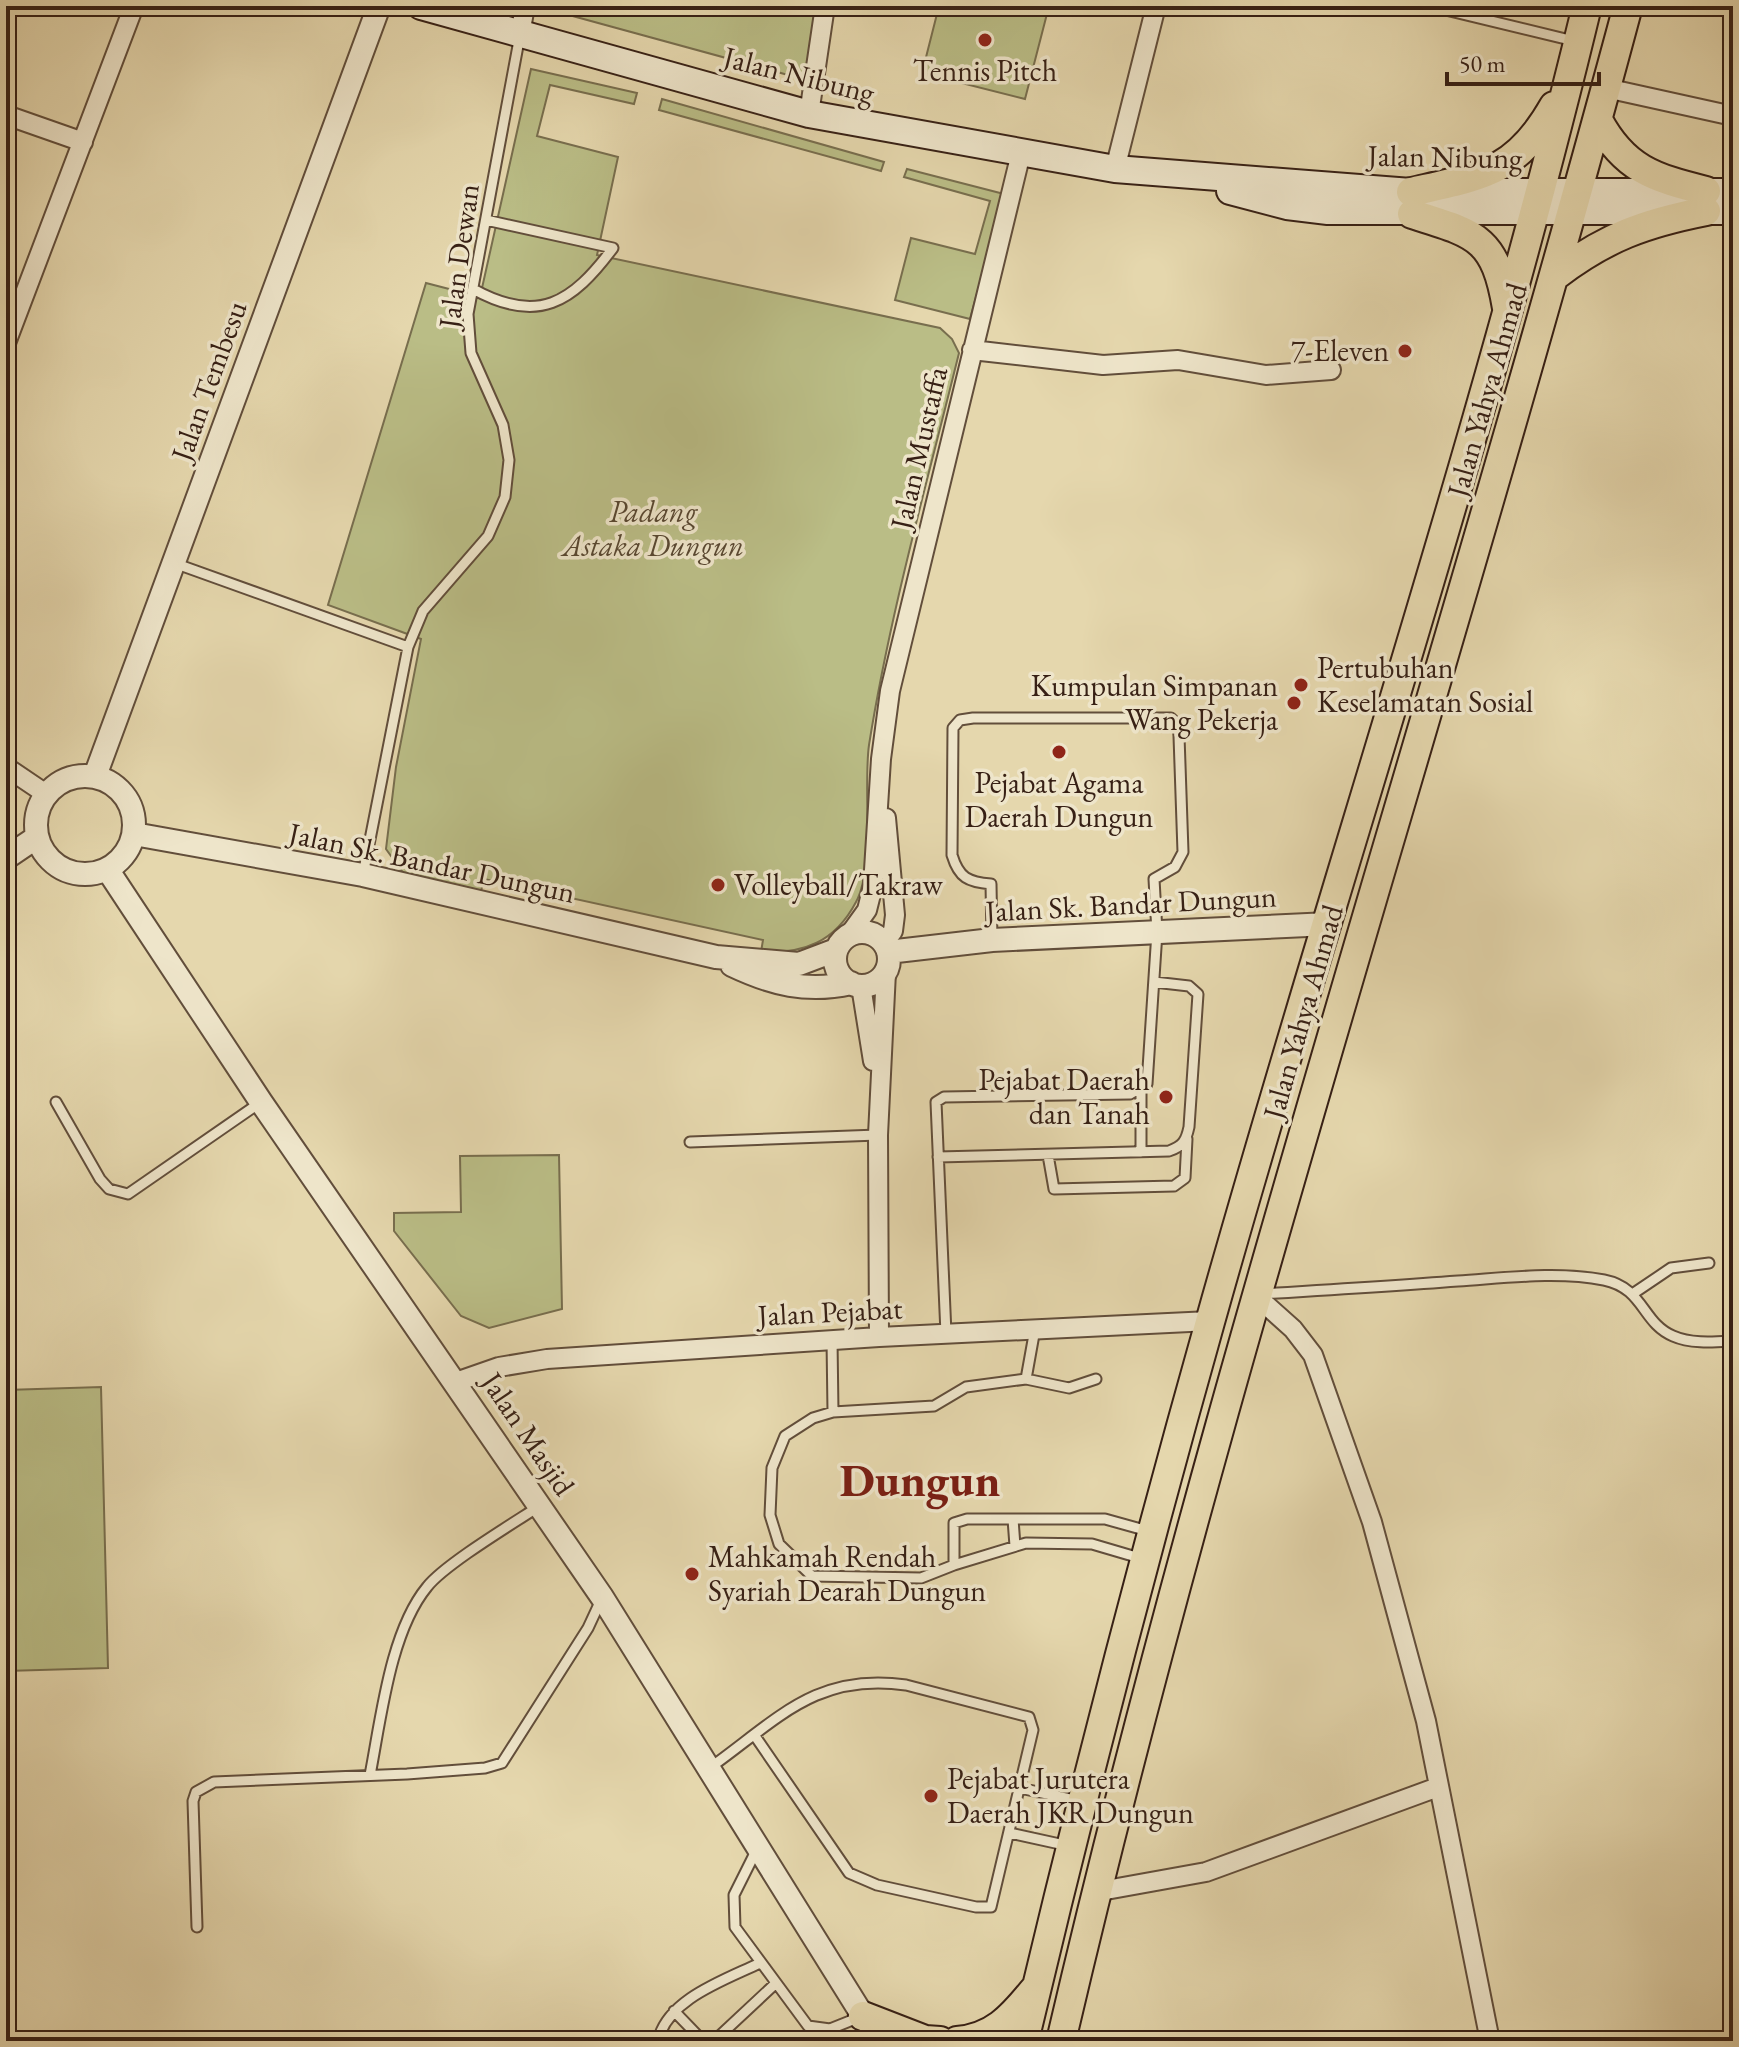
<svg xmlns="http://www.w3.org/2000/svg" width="1739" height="2047" viewBox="0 0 1739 2047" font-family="'EB Garamond',serif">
  <rect width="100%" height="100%" fill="#e5d7ad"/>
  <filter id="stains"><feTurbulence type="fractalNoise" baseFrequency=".0025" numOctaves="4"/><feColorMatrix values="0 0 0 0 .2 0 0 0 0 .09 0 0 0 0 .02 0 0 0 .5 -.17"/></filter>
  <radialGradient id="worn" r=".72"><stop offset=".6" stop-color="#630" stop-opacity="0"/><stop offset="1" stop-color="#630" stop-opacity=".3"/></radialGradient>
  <!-- green -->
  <path fill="#babd86" stroke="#786e4e" stroke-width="2" d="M420,6H525L520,35Z
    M536,6H821L810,81Z
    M939,6H1049L1025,99L922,73Z
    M531,69L637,93L634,104L550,85L537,136L618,157L597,255L940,328L952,339L959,353C927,483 890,613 869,745C863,787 875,867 856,902C835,942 804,954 761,952L763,940L484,879L481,891L404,874L386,849L396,767L421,639L328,605L426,283L480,297Z
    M662,99L884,162L881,171L659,110Z
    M907,169L1004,194L970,319L895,300L911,238L975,254L990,201L904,177Z
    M559,1155L562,1309L489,1328L461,1316L394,1231V1213L461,1212L460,1156Z
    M101,1387L108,1668L6,1671V1390Z"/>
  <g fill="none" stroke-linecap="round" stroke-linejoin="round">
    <!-- service casing -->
    <g stroke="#624e3b" stroke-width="13">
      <path id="service" d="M1429,6L1574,41
        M473,289C538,325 572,303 613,248L486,220
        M174,563L408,647
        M363,875L408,647L423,611L488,536L505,497L509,460L503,425L471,353L468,314L520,35
        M1141,1091V1152
        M56,1102L100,1179L109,1189L128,1194L261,1102
        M690,1142L878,1135
        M1048,1155L1054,1189L1174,1186L1185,1178L1187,1139
        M938,1157L1169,1151C1183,1146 1186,1141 1189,1127L1198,994L1189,986L1154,982
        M1634,1293L1671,1268L1709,1263
        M1262,1294C1327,1290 1393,1286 1458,1281C1505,1278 1557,1271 1604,1280C1644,1288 1642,1323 1673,1336C1691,1344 1714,1342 1733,1341
        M946,1334L936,1102L944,1097L1130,1094L1147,1084L1157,932L1154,879L1175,867L1183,852L1179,736L1178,725L1171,718H973L960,720L953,728L952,855C959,878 968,882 991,884L992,940
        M832,1340L833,1412
        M1026,1379L1069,1388L1096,1379
        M1013,1519L1015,1546
        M1143,1559L1092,1544L1026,1543L954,1565V1523L967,1519H1105L1148,1531
        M954,1565L921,1578L812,1576L779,1544L770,1515L772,1468L785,1436L813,1418L833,1412L934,1406L966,1387L1026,1379L1035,1329
        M711,1767C778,1719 817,1672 906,1685L1029,1717L1033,1730L991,1907H976L877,1885L849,1873L755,1736
        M370,1775C381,1719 390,1632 427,1587C444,1565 512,1524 538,1507
        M1020,1788L1079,1801
        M1010,1833L1069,1846
        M757,1849L734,1895L735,1927L808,2026L830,2029L860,2017
        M197,1927L193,1801L196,1792L214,1782L407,1774L485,1768L502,1763L588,1628L601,1600
        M674,2011L703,2041
        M658,2041C667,1999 725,1980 760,1963
        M714,2041L775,1984"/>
    </g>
    <!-- minor casing -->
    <g stroke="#624e3b" stroke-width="22">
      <path id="minor" d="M520,35L525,6
        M1606,88L1733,116
        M809,114L825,6
        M6,115L83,142
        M1115,169L1156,6
        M6,343L134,6
        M972,350L1103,365L1178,360L1266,375L1331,370
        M6,767L46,794
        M849,935L867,910L873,886L881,759L890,691L1021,153
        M884,943L893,931L895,915L886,818
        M861,986L873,1061
        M1255,1295L1293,1329L1313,1355L1372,1522L1426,1721L1490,2041
        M879,1337L878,1135L886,972
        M456,1382L499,1367L547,1359L879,1337L1210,1321
        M1095,1892L1206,1872L1438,1787"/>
    </g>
    <!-- tertiary casing -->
    <g stroke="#624e3b" stroke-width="26">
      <path id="tertiary" d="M36 825a49 49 0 1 1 98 0a49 49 0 1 1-98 0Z
        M95,776L379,6
        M134,834L363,875L716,957L799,964L836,950
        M6,858L37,837
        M107,869L261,1102L602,1597L863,2016L886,2041
        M835 959a27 27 0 1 1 54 0a27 27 0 1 1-54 0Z
        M888,952L992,940L1329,924
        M732,965C772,984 807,993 851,983"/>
    </g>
    <!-- secondary casing -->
    <g stroke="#372015" stroke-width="30">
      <path id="secondary" d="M421,6L809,114L1115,169L1411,192H1733
        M1230,191L1287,206L1328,211H1733"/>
    </g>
    <!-- primary casing -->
    <g stroke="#372015" stroke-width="32">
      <path id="primary" d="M1598,120C1624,169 1654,178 1706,191
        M1411,192C1482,176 1516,173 1554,106
        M1412,214C1476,234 1495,237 1507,308
        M1556,275C1606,237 1645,223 1706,211
        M863,2016L925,2040L940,2041
        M957,2041C993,2038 1011,2018 1033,1991
        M1024,2041C1081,1800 1143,1560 1210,1322C1333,882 1480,450 1587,6
        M1061,2041C1221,1355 1446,686 1628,6"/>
    </g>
    <!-- service -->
    <use href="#service" stroke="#eee5ca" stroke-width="9"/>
    <!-- minor -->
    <use href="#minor" stroke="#eee5ca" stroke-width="18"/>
    <!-- tertiary -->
    <use href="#tertiary" stroke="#eee5ca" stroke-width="22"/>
    <!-- secondary -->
    <use href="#secondary" stroke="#eee5ca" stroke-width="26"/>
    <!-- primary -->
    <use href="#primary" stroke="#e5d7ad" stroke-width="28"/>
  </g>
  <!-- markers -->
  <g fill="#8f2418" stroke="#eee5ca" stroke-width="3">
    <circle cx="985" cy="40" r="8"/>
    <circle cx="1405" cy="351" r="8"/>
    <circle cx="1301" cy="685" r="8"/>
    <circle cx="1294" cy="703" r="8"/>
    <circle cx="1059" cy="752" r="8"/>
    <circle cx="718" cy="885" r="8"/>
    <circle cx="1166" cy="1097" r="8"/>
    <circle cx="692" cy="1574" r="8"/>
    <circle cx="931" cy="1796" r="8"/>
  </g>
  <g text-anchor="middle" stroke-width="7" stroke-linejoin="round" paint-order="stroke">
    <!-- poi labels -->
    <g font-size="30" fill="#372015" stroke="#eee5ca" text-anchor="start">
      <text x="985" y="81" text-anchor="middle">Tennis Pitch</text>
      <text x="1389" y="361" text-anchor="end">7-Eleven</text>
      <text x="1317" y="678">Pertubuhan<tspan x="1317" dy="34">Keselamatan Sosial</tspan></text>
      <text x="1278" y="696" text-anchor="end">Kumpulan Simpanan<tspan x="1278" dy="34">Wang Pekerja</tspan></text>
      <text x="1059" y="793" text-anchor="middle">Pejabat Agama<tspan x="1059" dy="34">Daerah Dungun</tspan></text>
      <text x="734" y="895">Volleyball/Takraw</text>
      <text x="1150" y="1090" text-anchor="end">Pejabat Daerah<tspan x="1150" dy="34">dan Tanah</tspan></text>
      <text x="708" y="1567">Mahkamah Rendah<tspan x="708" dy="34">Syariah Dearah Dungun</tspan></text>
      <text x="947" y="1789">Pejabat Jurutera<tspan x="947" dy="34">Daerah JKR Dungun</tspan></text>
    </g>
    <!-- street labels -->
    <g font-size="30" fill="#372015" stroke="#eee5ca">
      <text transform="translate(799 75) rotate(14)" y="10">Jalan Nibung</text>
      <text transform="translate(1445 157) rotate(1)" y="10">Jalan Nibung</text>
      <text transform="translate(459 256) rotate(-82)" y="10">Jalan Dewan</text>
      <text transform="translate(209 381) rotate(-70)" y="10">Jalan Tembesu</text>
      <text transform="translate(1487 390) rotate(-74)" y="10">Jalan Yahya Ahmad</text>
      <text transform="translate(919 448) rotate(-77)" y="10">Jalan Mustaffa</text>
      <text transform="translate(432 863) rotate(12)" y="10">Jalan Sk. Bandar Dungun</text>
      <text transform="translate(1131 904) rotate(-3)" y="10">Jalan Sk. Bandar Dungun</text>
      <text transform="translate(1303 1012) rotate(-74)" y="10">Jalan Yahya Ahmad</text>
      <text transform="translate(830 1312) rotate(-3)" y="10">Jalan Pejabat</text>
      <text transform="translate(528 1434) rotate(56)" y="10">Jalan Masjid</text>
    </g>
    <!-- park labels -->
    <g font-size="30" font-style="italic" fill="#584731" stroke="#eee5ca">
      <text x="653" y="522">Padang<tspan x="653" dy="34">Astaka Dungun</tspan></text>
    </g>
    <!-- town labels -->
    <g font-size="46" font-weight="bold" fill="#7a1f14" stroke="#eee5ca">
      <text x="920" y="1496">Dungun</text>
    </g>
  </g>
  <!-- margin -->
  <rect width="1739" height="2047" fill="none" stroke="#e5d7ad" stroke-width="32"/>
  <rect x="8" y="8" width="1723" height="2031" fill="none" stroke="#372015" stroke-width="4"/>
  <rect x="16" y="16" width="1707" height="2015" fill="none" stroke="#372015" stroke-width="2"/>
  <!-- scale -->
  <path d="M1447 72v12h152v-12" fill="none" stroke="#372015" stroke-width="4"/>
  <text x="1459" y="72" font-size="24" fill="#372015" stroke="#eee5ca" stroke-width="6" paint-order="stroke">50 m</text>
  <rect width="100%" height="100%" filter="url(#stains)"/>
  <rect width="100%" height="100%" fill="url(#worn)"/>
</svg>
